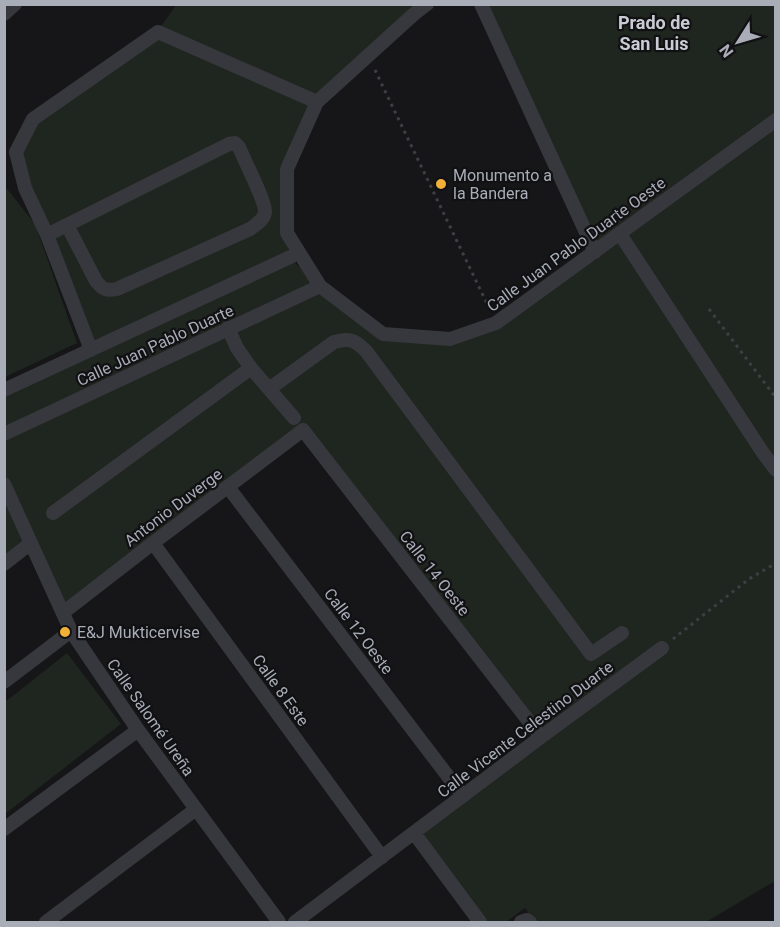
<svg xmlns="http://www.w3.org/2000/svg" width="780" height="927" viewBox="0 0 780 927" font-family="Roboto,sans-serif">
  <rect width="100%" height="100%" fill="#161618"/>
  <!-- green -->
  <path fill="#1e261f" d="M176,5H431L317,102L287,169L289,257L320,286L383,334L450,339L496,323L595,252L481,5H775V881L706,922H535L525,908L506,922H475L414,833L541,737L304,430L64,612L31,544L5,562V390L91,350L16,152L33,119L157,32Z
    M4,185L35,224L77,343L5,377Z
    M67,653L121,724L5,814V702Z"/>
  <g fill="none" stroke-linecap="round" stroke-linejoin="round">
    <!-- path -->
    <path stroke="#3d3f44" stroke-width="3" stroke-dasharray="3 4.5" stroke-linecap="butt" d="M375,70L490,310
      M709,309L776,398
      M673,639L749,579L776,563"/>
    <!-- minor -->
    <path stroke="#37383d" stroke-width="14" d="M427,4L414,14L317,102L287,169V233L320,286L383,334L450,339L496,323L776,120
      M481,4L595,252
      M4,14L15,4
      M620,234L763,453L776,470
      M47,235L229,144L235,143L239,147C244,160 265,200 265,211C265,220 256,224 250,229L117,289C107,291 103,290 96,281L67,225
      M228,328L237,348L251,368L294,418
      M91,350L47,235L25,188L16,152L33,119L158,32L317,102
      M269,389L334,342C349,338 354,339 366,351L591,654L622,633
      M4,390L299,253
      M4,434L320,286
      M4,484L71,631L138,730L279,922
      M228,487L463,796
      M53,513L251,368
      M153,543L382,857
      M4,564L31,543
      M64,612L153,543L303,430L541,737
      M4,682L71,631
      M4,829L138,730
      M414,833L480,922
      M46,922L196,809
      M295,922L541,737L662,648
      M521,922L527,920L530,922"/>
  </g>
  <!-- markers -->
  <g fill="#f2b134" stroke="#111113" stroke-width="2">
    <circle cx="441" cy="184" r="6"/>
    <circle cx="65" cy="632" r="6"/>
  </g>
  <g text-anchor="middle" stroke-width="4.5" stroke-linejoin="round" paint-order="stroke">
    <!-- poi labels -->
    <g font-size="16" fill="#a8adb8" stroke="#111113" text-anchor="start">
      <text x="453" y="181">Monumento a<tspan x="453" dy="18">la Bandera</tspan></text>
      <text x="77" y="638">E&amp;J Mukticervise</text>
    </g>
    <!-- street labels -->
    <g font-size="16" fill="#a8adb8" stroke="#111113">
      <text transform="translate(576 244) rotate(-36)" y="6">Calle Juan Pablo Duarte Oeste</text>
      <text transform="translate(155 345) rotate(-25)" y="6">Calle Juan Pablo Duarte</text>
      <text transform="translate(173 507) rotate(-37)" y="6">Antonio Duverge</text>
      <text transform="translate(435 573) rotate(52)" y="6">Calle 14 Oeste</text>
      <text transform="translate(359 631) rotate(53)" y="6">Calle 12 Oeste</text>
      <text transform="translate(281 690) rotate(54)" y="6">Calle 8 Este</text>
      <text transform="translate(151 717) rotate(55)" y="6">Calle Salomé Ureña</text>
      <text transform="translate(525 729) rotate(-37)" y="6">Calle Vicente Celestino Duarte</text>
    </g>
    <!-- neighbourhood labels -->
    <g font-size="18" font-weight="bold" fill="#c9ccd4" stroke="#111113">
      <text x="654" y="29">Prado de<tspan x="654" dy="21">San Luis</tspan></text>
    </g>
  </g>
  <!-- border -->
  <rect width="780" height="927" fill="none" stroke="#a8adb8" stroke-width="12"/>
  <!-- north arrow -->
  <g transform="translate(738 42) rotate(233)" stroke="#111113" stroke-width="4.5" paint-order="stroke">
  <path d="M0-4.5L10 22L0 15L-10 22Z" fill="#a8adb8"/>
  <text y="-9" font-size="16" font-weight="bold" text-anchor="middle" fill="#a8adb8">N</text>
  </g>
</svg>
